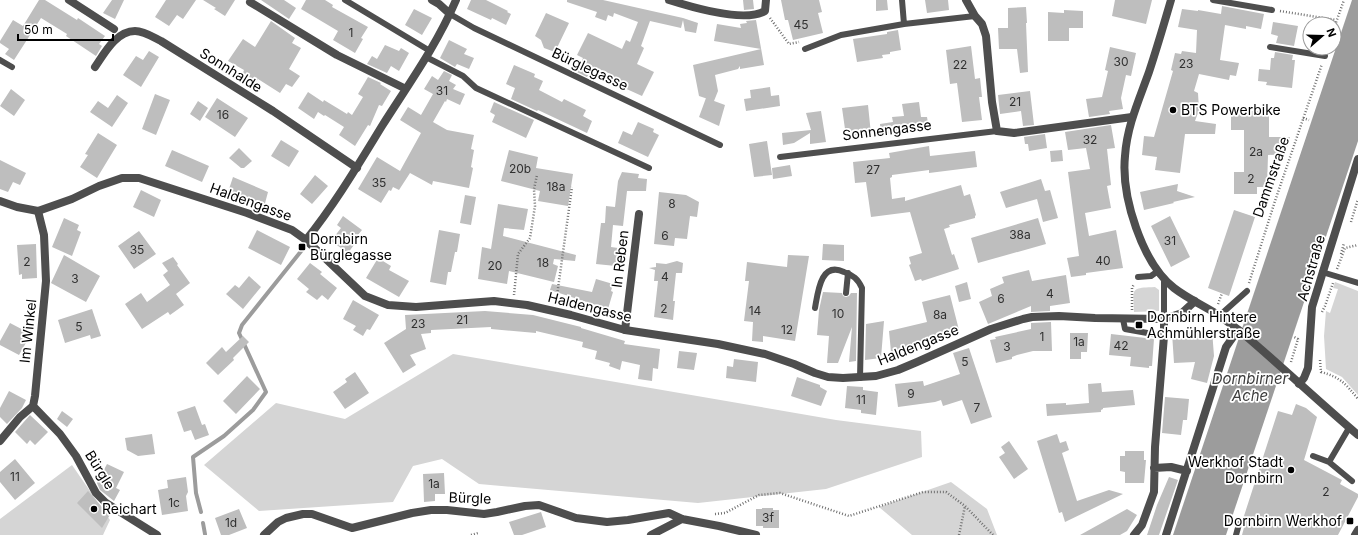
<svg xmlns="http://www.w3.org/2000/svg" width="1358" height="535" viewBox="0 0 1358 535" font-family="Inter,sans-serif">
  <rect width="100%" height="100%" fill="#fff"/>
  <!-- green -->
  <path fill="#d5d5d5" d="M1335,282L1358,291V395L1342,377L1326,369L1324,336L1326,311L1330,313L1338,289L1333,288Z
    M1155,287L1159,290V311L1134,312C1133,288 1130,288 1155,287Z
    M453,354L836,420L921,431L922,457L826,489L698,503L479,484L442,459L413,466L393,502L259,511L204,465L276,403L345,419Z
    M72,465L110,520L103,535H0V519Z
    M951,482L987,509L997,535H912L879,507Z"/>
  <!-- water -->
  <path fill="#9c9c9c" d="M1352,0H1358V141L1226,535H1173Z"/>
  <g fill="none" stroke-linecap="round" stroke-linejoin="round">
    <!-- stream -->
    <path stroke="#9c9c9c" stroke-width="4" d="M201,512L196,493L193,457L224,436L253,410L266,392L239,333L242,325L302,250
      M203,523L205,534"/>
  </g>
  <!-- building -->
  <path fill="#bebebe" d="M39,0H45L77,20L78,18L105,36L99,44L102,46L96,56L66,36L67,34L41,18L14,60L5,54L9,49L0,43V41L13,20L23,26Z
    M112,0H124L115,19L103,13Z
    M166,0H196L183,19L177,15L169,26L155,17Z
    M203,0H235L225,16L214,9L216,8Z
    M261,0H284L296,8L289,19Z
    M306,0H325L333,5L332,7L368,27L361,38L363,39L355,53L333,40L338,31L301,9Z
    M471,0H486L508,11L507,12L511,14L506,25L492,18L491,20L467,9Z
    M567,0H603L683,18L698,23L696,33L685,31L683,20L681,28L650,21L641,46L644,48L637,64L654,72L642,96L609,81L611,74L593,67L587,77L577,72L583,58L577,55L588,33L622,49L626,40L630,42L638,22L614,13L613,17L608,15L606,21L595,17L597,12L567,2Z
    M743,0H753L754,9L744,10Z
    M781,0H819L822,12L818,13L823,33L793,40L788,20H785Z
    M876,0H887L888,10L876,11Z
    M925,0H948L949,10L927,13Z
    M1115,0H1152L1146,24L1112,16Z
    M1222,6L1264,14L1261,29L1246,26V29L1225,25L1220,60L1239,63L1236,76L1230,75L1229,80L1199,74L1194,91L1198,93L1199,110L1195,121L1216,124L1215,134H1185L1180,173L1155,170L1157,157L1142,155L1144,136L1154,137L1173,71L1171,70L1175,53L1181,54L1182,51L1196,53L1197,30L1178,27L1182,9L1198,11V10L1221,14Z
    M1026,7L1027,23H1026L1028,72L1020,73L1017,49H999L998,28H1008V8Z
    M414,9L432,18L422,35L405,25Z
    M1064,10L1083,11V28H1069V41H1048V12L1064,13Z
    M546,13L569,23L555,52L544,48L541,40L535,36Z
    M756,20L764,65L740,69V66L738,69L715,75L718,91L714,101L699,96L693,65L761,49L714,41L717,24L741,28L740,24L747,23L746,21Z
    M271,21L295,38L292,43L301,48L289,69L300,76L292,87L286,84L280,93L258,79L256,82L243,73L244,70L228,61L243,39L255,47Z
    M1273,22L1298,26L1294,46L1276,43L1278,36L1271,34Z
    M898,30L901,50L890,52V54L882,55L883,58L857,62L853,39L887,34V32Z
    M449,40L467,49L464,54L474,58L469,69L457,64L455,67L440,58Z
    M385,45L399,51L401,48L409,53L399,71L391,66L387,73L367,64L372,56L377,59Z
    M971,46L975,79L980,78L982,97H979L982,120L962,122L957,83L950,84L946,50Z
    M1110,47L1136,53L1131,76L1126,75L1121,98L1123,109L1109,111L1110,114L1089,117L1086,99L1102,97L1108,71L1105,70Z
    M149,51L159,57L141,87L123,75L136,56L143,60Z
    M1275,52L1293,55L1292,60H1295L1292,88L1266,85L1267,82L1258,81L1259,69L1270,70L1271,58H1274Z
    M514,65L535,74L534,77L543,81L539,90L562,102L564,99L586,110L583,116L592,121L587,133L538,110L537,111L511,99L515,88L506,84Z
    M444,71L452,75L449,81L456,85L453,89L465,94L460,105L447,99L446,102L445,101L433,122L447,130L474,135L471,149L474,150L471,167L473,168L469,188L433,181L432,185L410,173L399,190L393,187L391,191L389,190L381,203L358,189L377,157L400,171L421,133L400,120L408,107L421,115L433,94L424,89L432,76L438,80Z
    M368,77L381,83L380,84L391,91L382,106L379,105L370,126L368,125L355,146L339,135L344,127L325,115L324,116L318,112L314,119L298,108L308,92L323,102L324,100L347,114L348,112L352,115L363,97L358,94Z
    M770,87L771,96L779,95L780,106L746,111L744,99L751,98L750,90Z
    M11,89L25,100L14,116L0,106Z
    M1030,91L1034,125L1023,126L1021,111L1000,114L998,95Z
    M155,94L170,100L156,135L142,129Z
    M117,95L128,103L112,127L90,112L98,101L108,108Z
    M217,98L248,118L235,137L205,117Z
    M706,98L725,105L719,126L699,117Z
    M198,101L208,108L200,121L190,114Z
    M494,102L534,120L526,138L492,122L495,115L490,112Z
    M919,102L921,117H927L929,129L881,135L880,124L893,122L892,117L904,116L902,104Z
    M868,105L871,134L846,136L842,108Z
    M821,111L826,142L810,144V133L794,143L783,145L782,133L811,130L806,113Z
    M1231,111H1269V137H1290L1285,154L1268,155L1267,187H1257V194H1234V172H1244V130H1231Z
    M638,122L654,129L653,132L659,135L648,157L618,143L623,131L632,135Z
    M1111,125L1115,148L1107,149L1111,185L1107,186L1111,208L1085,213L1089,236L1116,230L1123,268L1086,273V275L1071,277L1067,258L1079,256L1068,172L1090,169L1086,148L1068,150L1065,132Z
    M98,133L117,145L97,178L80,167L88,155L85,154Z
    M1045,134L1047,148L1029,151L1028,144H1025L1024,137Z
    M281,140L299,151L289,167L271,156Z
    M767,141L772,175L754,177L749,144Z
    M929,146L930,156L975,151L977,167L929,173V170L892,175V177L890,178L892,199L905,197V201L961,185L964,196L970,194L976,215L975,216V218L949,225L950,227L944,229L952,255L954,254L959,269L922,281L921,279L915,281L909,265L911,264L909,257L922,253L910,212L871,217L866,182L855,183L853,162L890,158L889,153Z
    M239,148L252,161L244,168H241L229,158Z
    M172,150L209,166L202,182L165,166Z
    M509,150L538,157L536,168L573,174L568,206L538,201L540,191L501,181Z
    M1062,150L1063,161L1051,162L1050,151Z
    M0,160L26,173L20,185L13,182L8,192L0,189Z
    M790,165L792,176L773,179L772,168Z
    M622,172L639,174L638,178L647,179L646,191H627L623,226L613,225L611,247L618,248L616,266L596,264L601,223H605L606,206L615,207L618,181Z
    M315,175L328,186L312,204L300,194Z
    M233,177L268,192L264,207L227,195Z
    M1041,179L1045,191L1050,190L1058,218L1043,222L1037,199L1006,208L1000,192Z
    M1178,184L1177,191L1195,197L1173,202L1174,203L1144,210L1140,192Z
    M141,190L161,200L154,217L133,207Z
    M659,192L686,195L699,202L697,217L690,216L687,239L675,238L674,246L654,244Z
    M465,195L476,197L471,225L460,223Z
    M498,204L528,209L524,230L504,228L503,236L576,255L575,261L554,259L553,264L558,266L554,282L509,271L507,284L478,279L482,247L491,249Z
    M1234,210L1255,217L1229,296L1208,288Z
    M343,216L362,230L357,236L359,238L348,253L331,241L341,228L337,225Z
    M1170,216L1190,257L1171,267L1151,226Z
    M64,218L79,225L77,230L81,232L72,256L52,247Z
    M1038,218L1046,244L978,263L971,238Z
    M257,230L290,247L281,265L248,248Z
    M439,230L460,234L457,252H455L451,272H448L446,285L430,282Z
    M139,231L156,254L134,269L118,246Z
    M36,244L37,278L22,279V274L19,275L17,245Z
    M823,244L844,245V261L822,260Z
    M64,255L100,276L86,302L51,283Z
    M788,255L809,256L795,341L763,336V342L752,341L753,322L744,321L749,281H745L747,262L787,267Z
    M173,257L178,264L177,265L190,283L176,294L184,305L170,315L168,312L142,329L125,304L141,293L147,302L170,285L163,275L168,271L162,263Z
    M378,258L391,266L389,270L409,281L399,297L366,278Z
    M677,261L683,263L682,273H676L673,301H675L673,320L654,317L658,281H654L655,270L649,268L656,267V263L666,264Z
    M310,263L322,272L320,274L337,288L328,300L322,295L317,300L306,292L309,289L297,279Z
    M1029,270L1032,281L1066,275L1070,303L1050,306V311L1031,312V306L988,324L979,302L992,296L990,289L1004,283L1002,277Z
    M249,276L261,287L243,309L226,294L235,285L239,288Z
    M596,279L613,284L611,291L613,292L608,309L550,290L552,284L592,292Z
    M967,282L971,299L959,302L955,286Z
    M823,292L842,293L843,296L846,297L849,296L851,293H857L856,361L849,362L852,327L838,363H827L829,336L817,335L819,310Z
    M950,295L959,330L931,337L932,340L916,344L917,346L891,352L889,331L927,322L922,302Z
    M353,300L379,315L370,330L367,329L363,336L353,330L356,326L343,319Z
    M92,309L101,336L91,339L90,335L65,343L58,320Z
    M485,311L533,315L581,327V328L625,341L624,344L660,349L658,369L653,368L652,381L638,379L640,365L622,361L620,370L609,366L610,363L595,359L597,351L582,347L583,342L536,331V333L491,329V327L431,330V333L421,334L426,349L410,355L416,365L403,373L384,343L406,329L405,315Z
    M884,321L881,358L865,360L866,324Z
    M1051,322L1052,351H1033L1017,355L1012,357V359L996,363L990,340L996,339L995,337L1031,329V323Z
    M10,323L31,334L19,355L0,345V341Z
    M1212,330L1214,356L1207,383L1191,379L1195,362L1174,363L1172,333Z
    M1070,333H1088L1087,352H1081V359H1070Z
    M1111,334L1154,339L1152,366H1149V368L1130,366L1131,357L1109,355Z
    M243,336L249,342L233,358L234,360L218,375L206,363L222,347L226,352Z
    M969,348L992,417L971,424L962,400L943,406L941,400L935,402L898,407L895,384L923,381L924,386L960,374L953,353Z
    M679,351L697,353L694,370L677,368Z
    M734,359L758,362L756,382L726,378L727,366L733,367Z
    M355,372L369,393L345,409L333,392L347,382L345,379Z
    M247,376L260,389L236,414L223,401Z
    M797,377L820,385V387L827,391L821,406L791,396Z
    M1101,383L1102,392L1133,390L1135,405L1103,408V409L1101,410V412L1047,416L1046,404L1066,403V405L1089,403L1088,384Z
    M847,386L863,387V390L878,392L876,415L861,413V410L845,408Z
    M9,391L26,400L22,408L7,424L0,417V408Z
    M1165,397L1189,399L1187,420H1183L1181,435L1162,433Z
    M1296,404L1306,408L1317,417L1304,460L1342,480L1340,484L1358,494V497L1338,535H1242L1246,520L1243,519L1278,411L1292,415Z
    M195,406L202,425L205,424L209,435L195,440L191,430L184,432L177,412Z
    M62,411L73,419L67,427L57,419Z
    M30,415L48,432L35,445L30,440L27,444L15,432Z
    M152,434L155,454L138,456L127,450L125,438Z
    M1057,434L1060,443L1066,441L1069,450L1062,453L1077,501L1109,490L1123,494L1065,522L1062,512L1059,513L1037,441Z
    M1009,441L1028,469L1014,479L999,457L1005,453L1001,447Z
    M1125,451H1144V460H1146L1144,483H1125V472L1120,471V456H1125Z
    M15,459L35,483L15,500L0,482V472Z
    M107,464L124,472L116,488L120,490L114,501L100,490L97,483Z
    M444,473L445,494H435V501L424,502L423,474Z
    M186,477L188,492L186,496L188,511L162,515L158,490L168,488L167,480Z
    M1169,477L1178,480L1159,535H1147L1157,505Z
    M88,491L102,507L111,513L102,528L77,503Z
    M762,508H773V510H779V528H763V526H756V509H762Z
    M239,509L247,528L229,535H221L215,518Z
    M1127,509L1137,515L1127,531L1120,535H1080Z
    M541,512L546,527L522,535H514L509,522Z"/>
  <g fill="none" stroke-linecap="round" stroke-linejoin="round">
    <!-- path -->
    <path stroke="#707070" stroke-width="2.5" stroke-dasharray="1 2" stroke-linecap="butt" d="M1280,11L1336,20
      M770,18L789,44L799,42
      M1334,28L1344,0
      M1303,118L1309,120
      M1351,222L1358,199
      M1341,254L1344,243
      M1337,269L1345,248L1358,245
      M1249,283L1275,201L1322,64
      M514,295L518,254L530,238L535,206L534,189L537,175
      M556,303L572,187
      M1218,304L1222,293
      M1132,310V288L1134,284
      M1322,312L1325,306L1333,283
      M1320,360L1321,372C1340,377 1346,384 1358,399
      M1291,362L1298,339L1294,337
      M715,514L725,513L759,495L780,493L849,516L923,492H946L965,506L993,535
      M471,535L478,533
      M959,535L965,506"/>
    <!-- service -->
    <path stroke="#4e4e4e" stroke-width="6" d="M345,0L430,51
      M902,0L904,24L975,16
      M1213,0L1272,10
      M450,14L474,28L720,145
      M1270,47L1325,56
      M805,49L841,35L904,24
      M426,57L463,76L476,88L649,168
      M0,60L12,67
      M780,157L997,131
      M1322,272L1358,283
      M1138,277L1151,276L1158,271
      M846,293L848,273
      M815,308C818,291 821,261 844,272C853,275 858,279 862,288L860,378
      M1219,316L1247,291
      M1123,319L1125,329L1164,336
      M1164,319V278
      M1313,456L1329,462L1349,428
      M1329,462L1352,481
      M1236,535L1239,524"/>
    <!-- minor -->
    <path stroke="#4e4e4e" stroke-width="8" d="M69,0L114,29
      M432,0L439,4L450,14
      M669,0C691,7 744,23 765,11L766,0
      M966,0L975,16L982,24L986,36L992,102L997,131L1014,133L1132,117
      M250,2L337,55L406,89
      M95,67C104,54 116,31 135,31C144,31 153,37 161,41L273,111L357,168
      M306,240C335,204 358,165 382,126C408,85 437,45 456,0
      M625,330L639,214
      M33,406L60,434L76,456L96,493L106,503L157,535
      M0,441L20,417L33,406L35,396L46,281L44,235L38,211
      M1154,468L1171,467L1187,471
      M264,535L278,522L286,518L303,514H312L352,528L412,513L431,510H447L484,514L497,512L525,506L539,505L576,518L607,522L628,520L669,513L682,519L719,526L756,535
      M651,535L682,519
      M1134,535L1142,525L1154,492L1155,447L1164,336V319
      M1166,535L1226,347L1238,330"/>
    <!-- tertiary -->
    <path stroke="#4e4e4e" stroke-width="8" d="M1171,0C1164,24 1157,48 1149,72C1139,100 1127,126 1125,156C1121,196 1142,263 1174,288C1187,298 1202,305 1215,313C1224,319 1232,325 1240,331C1280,365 1318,401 1358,435
      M0,201L17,207L38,211L72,199L99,186L122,178H139L247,213L292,230L306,240L365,296L388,305L416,307L494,301L527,305L571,315L625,330L718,344L765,354L794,364L815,373L828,377L843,378L876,376L898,370L917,362L991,329L1023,319L1032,317L1059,316L1095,318L1164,319L1182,313L1195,301
      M1299,384L1304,378L1308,368L1312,307L1358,159
      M1355,535L1358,530"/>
  </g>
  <!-- markers -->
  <g fill="#000" stroke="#fff" stroke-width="1.5">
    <circle cx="1173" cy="110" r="4"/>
    <rect x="298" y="243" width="8" height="8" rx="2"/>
    <rect x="1135" y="321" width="8" height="8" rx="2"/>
    <circle cx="1291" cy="470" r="4"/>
    <circle cx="94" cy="509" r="4"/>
    <rect x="1346" y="517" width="8" height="8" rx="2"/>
  </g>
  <g text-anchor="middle" stroke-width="3.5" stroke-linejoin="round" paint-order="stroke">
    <!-- number labels -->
    <g font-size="12" fill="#303030">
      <text x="801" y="29">45</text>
      <text x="351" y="37">1</text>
      <text x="1121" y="66">30</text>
      <text x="1186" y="68">23</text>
      <text x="960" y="69">22</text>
      <text x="442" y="95">31</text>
      <text x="1015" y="106">21</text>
      <text x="223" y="119">16</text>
      <text x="1090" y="144">32</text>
      <text x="1256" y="156">2a</text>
      <text x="520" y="173">20b</text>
      <text x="873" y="174">27</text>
      <text x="1251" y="183">2</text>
      <text x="379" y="187">35</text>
      <text x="556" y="191">18a</text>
      <text x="672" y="208">8</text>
      <text x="1020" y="239">38a</text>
      <text x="665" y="240">6</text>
      <text x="1170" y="245">31</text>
      <text x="137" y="254">35</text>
      <text x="1103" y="265">40</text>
      <text x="27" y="266">2</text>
      <text x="543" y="267">18</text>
      <text x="495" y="270">20</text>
      <text x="665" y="281">4</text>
      <text x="75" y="283">3</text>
      <text x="1050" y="298">4</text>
      <text x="1001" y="303">6</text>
      <text x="664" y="313">2</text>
      <text x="755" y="315">14</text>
      <text x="838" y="318">10</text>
      <text x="940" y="319">8a</text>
      <text x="462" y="324">21</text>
      <text x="418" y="328">23</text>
      <text x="79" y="331">5</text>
      <text x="787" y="334">12</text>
      <text x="1042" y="341">1</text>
      <text x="1079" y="346">1a</text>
      <text x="1121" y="350">42</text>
      <text x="1007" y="351">3</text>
      <text x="965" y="366">5</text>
      <text x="911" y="398">9</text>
      <text x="861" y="404">11</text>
      <text x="977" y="412">7</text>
      <text x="15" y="481">11</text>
      <text x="434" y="488">1a</text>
      <text x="1326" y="496">2</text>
      <text x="174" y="507">1c</text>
      <text x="768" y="522">3f</text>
      <text x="231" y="527">1d</text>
    </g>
    <!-- street labels -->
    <g font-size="14" fill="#000" stroke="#fff">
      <text transform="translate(590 69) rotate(25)" y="5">Bürglegasse</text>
      <text transform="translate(231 70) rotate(32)" y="5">Sonnhalde</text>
      <text transform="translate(887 130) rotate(-7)" y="5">Sonnengasse</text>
      <text transform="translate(1271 177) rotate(-71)" y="5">Dammstraße</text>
      <text transform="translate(251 202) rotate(20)" y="5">Haldengasse</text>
      <text transform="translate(620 259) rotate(-83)" y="5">In Reben</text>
      <text transform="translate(1311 268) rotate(-74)" y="5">Achstraße</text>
      <text transform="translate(590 307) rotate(14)" y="5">Haldengasse</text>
      <text transform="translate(28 331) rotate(-84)" y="5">Im Winkel</text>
      <text transform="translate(918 345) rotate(-22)" y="5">Haldengasse</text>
      <text transform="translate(100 470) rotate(58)" y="5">Bürgle</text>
      <text transform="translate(470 498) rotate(2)" y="5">Bürgle</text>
    </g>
    <!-- poi labels -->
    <g font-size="14" fill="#000" stroke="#fff" text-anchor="start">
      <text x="1181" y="115">BTS Powerbike</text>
      <text x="310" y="244">Dornbirn<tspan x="310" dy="16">Bürglegasse</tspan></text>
      <text x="1147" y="322">Dornbirn Hintere<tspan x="1147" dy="16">Achmühlerstraße</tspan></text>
      <text x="1283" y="467" text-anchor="end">Werkhof Stadt<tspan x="1283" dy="16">Dornbirn</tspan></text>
      <text x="102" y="514">Reichart</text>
      <text x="1342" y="526" text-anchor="end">Dornbirn Werkhof</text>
    </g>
    <!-- water labels -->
    <g font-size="15" font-style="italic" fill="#3d3d3d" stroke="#fff">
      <text x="1250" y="384">Dornbirner<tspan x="1250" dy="17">Ache</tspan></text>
    </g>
  </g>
  <!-- north arrow -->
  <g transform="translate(1322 36) rotate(70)"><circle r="19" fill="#ffffff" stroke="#999999"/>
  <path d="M0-3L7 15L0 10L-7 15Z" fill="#000000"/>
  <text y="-6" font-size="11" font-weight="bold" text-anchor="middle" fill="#000000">N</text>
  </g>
  <!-- scale -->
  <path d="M18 34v6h95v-6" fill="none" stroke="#000000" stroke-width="2"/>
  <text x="24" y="34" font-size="12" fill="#000000" stroke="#ffffff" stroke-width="3" paint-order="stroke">50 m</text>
</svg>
